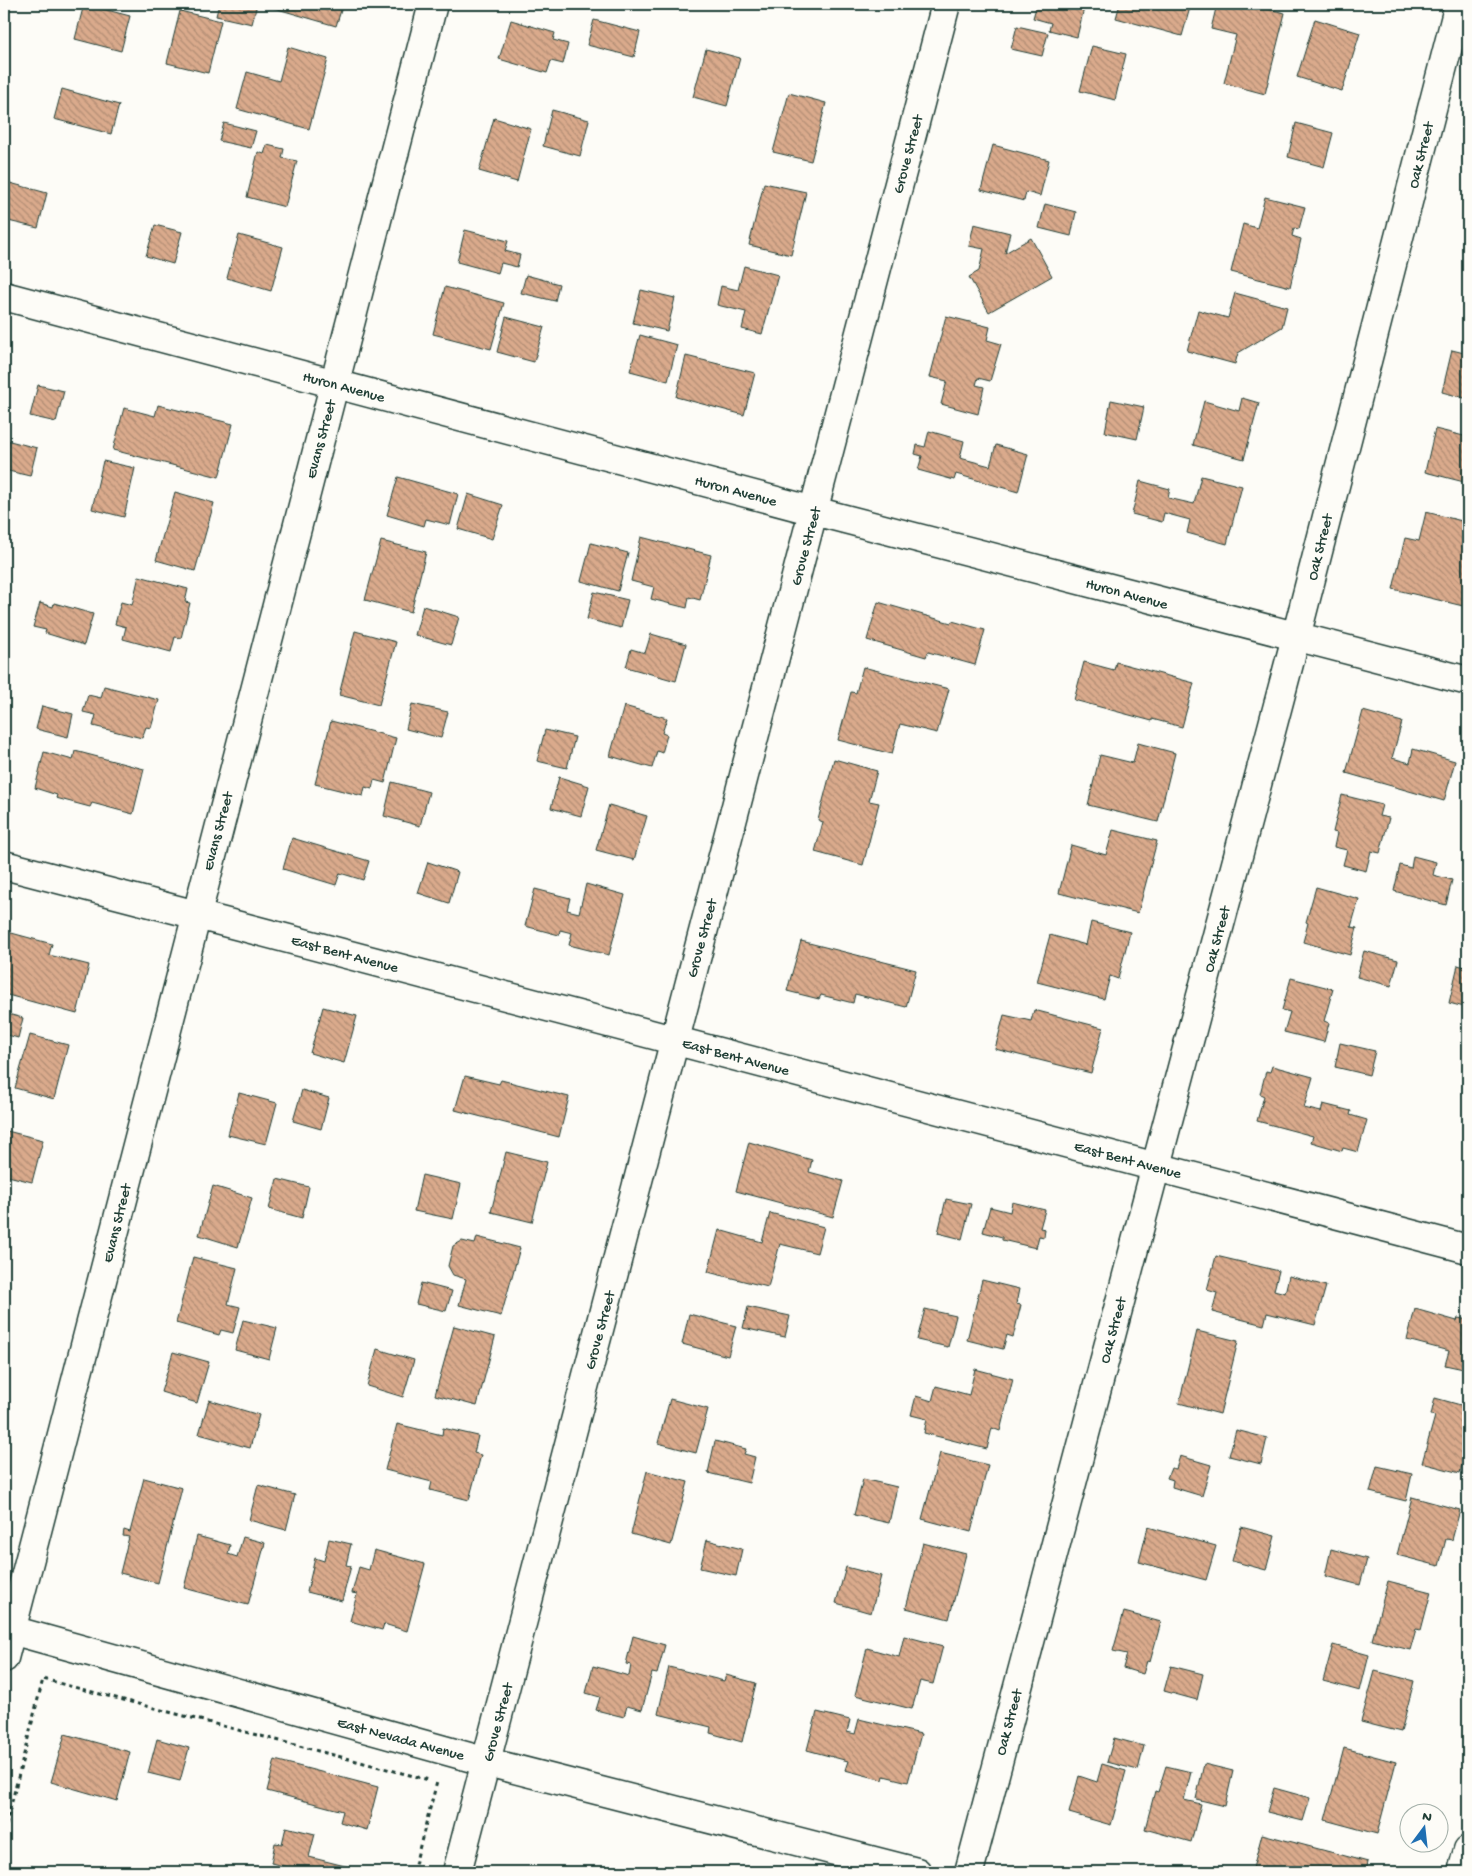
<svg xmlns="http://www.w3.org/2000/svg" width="1472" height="1876" viewBox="0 0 1472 1876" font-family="'Gochi Hand',sans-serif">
  <defs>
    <pattern id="building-back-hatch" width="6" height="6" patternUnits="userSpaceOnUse" patternTransform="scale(1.25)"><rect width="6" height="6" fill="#daaa8c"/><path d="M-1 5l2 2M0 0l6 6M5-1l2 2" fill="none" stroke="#b08c73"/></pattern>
  </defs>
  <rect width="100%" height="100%" fill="#fdfcf7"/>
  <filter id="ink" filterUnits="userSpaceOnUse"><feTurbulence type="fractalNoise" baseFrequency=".02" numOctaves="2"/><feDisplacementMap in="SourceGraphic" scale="10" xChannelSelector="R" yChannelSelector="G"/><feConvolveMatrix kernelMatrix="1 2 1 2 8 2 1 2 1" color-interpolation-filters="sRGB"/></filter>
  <g filter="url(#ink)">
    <!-- building -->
    <path fill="url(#building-back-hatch)" stroke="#1f3d34" d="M84,4L130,16L121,51L75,39Z
      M219,4H257L252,24L216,16Z
      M276,4H343L336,26L274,8Z
      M1037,4H1075V6L1084,8L1077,37L1049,30L1051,23L1033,18Z
      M1120,4H1191L1182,36L1116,18Z
      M1217,4H1257L1260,5V7L1285,13L1265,94L1224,83L1236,35L1211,29Z
      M180,11L221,21L208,73L167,63Z
      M1315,19L1360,33L1342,91L1297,77Z
      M511,20L555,33L553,40L568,44L563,64L551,61L547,73L499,59Z
      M594,20L640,32L634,57L587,45Z
      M1017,26L1048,33L1042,56L1011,49Z
      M1092,46L1126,54L1115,100L1080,91Z
      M288,47L328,59L309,129L237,109L247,72L279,81Z
      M706,49L740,58L727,106L693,97Z
      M62,89L119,105L111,134L54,119Z
      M789,93L826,103L811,161L773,152Z
      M552,110L589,120L580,156L543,146Z
      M494,118L531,129L517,182L479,171Z
      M224,123L256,131L251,148L219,141Z
      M1296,123L1333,133L1324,167L1288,157Z
      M267,145L284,149L282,158L297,161L285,207L247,197L258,152L264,154Z
      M993,145L1049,160L1040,196L1026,192L1024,201L981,190Z
      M4,179L10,181V183L47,193L38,228L4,220Z
      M764,183L806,192L791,255L749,245Z
      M1265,197L1305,207L1299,229L1294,228L1292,236L1301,239L1290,287L1231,272L1243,224L1257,228Z
      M1045,204L1076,212L1071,236L1039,228Z
      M974,224L1010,233L1005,253L1031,238L1052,276L989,312L969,277L979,271L984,249L969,246Z
      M155,225L182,232L173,264L146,256Z
      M465,230L508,241L505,251L520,255L517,267L501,263L498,273L457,262Z
      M239,235L283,247L271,291L227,278Z
      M744,266L778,275L762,334L742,329L746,312L717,305L721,286L738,290Z
      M526,275L559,284L555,301L521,293Z
      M445,287L504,303L491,349L433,334Z
      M641,290L675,298L667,331L633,323Z
      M1235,293L1287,307L1282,327L1238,353L1235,364L1187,351L1198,310L1228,318Z
      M946,316L990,327L987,340L1001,344L990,381L978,378L976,385L984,387L978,414L941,404L947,381L930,377Z
      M506,317L544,327L534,362L497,352Z
      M640,335L677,345L668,381L630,371Z
      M1452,350L1468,354V399L1442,392Z
      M686,356L755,373L744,415L676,397Z
      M38,385L64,391L56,422L30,416Z
      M1242,398L1259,403L1244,459L1193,445L1204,401L1239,411Z
      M1111,400L1144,407L1137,439L1105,432Z
      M158,405L233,424L219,477L113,450L124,408L155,416Z
      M1435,429L1468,437V483L1425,472Z
      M929,431L964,441L960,458L990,466L996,445L1028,454L1018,492L956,474L954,480L918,470L922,456L915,454L917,445L925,447Z
      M6,440L37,448L30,476L4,470V447Z
      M103,461L135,468L124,517L92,509Z
      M1201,476L1242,486L1227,544L1187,533L1190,520L1164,513L1162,522L1132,514L1140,481L1170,489L1168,498L1194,504Z
      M398,477L458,494L450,525L426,519L424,526L387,515Z
      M175,492L214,503L195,571L156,560Z
      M468,494L503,505L492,539L458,529Z
      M1426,512L1466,522L1464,531L1468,532V603L1463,601V606L1393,589L1405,538L1419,541Z
      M641,537L711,555L700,600L689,597L687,608L651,599L654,587L631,581Z
      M381,541L426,552L411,612L365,600Z
      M591,543L628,553L618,591L581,581Z
      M139,576L188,589L185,602L190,603L181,638L175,637L171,652L123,639L126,627L115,624L121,602L132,605Z
      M594,592L628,600L621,628L587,619Z
      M878,602L951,623L952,621L985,630L975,665L928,652L926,657L867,640Z
      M40,603L53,607L54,603L93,614L84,645L45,633L46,630L33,627Z
      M423,606L459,617L451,645L415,635Z
      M355,631L396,642L379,705L339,695Z
      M651,634L686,644L676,681L626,667L631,649L645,653Z
      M1084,662L1114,670L1116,662L1194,683L1182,727L1152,719V721L1074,700Z
      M863,667L949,689L937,733L900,724L892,754L838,740L851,692L856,693Z
      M104,686L159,700L151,728L146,727L142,738L93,726L96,715L83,712L88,695L101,698Z
      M412,704L448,712L441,738L406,729Z
      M42,706L73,714L68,737L36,729Z
      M624,706L667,718L662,733L667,735L662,753L657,751L652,768L610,756Z
      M1363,711L1402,722L1392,758L1410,763L1413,749L1455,761L1444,801L1346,773Z
      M331,721L396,738L385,783L374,780L372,789L365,787L363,796L315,784Z
      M545,730L575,737L567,768L537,761Z
      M1138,743L1175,753L1158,822L1088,805L1100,755L1133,763Z
      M75,751L144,769L133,814L92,803L90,807L56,798L57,795L35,788L44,752L73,760Z
      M834,759L877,771L869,801L879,803L863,865L815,852L823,822L818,820Z
      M559,777L589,786L581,816L551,808Z
      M392,782L429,792L420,826L384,816Z
      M1342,795L1382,805L1379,816L1389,818L1380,853L1371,851L1366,871L1343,865L1347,850L1334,847L1337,833L1333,832Z
      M609,805L647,816L634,860L596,850Z
      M1113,830L1157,841L1138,913L1059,893L1071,845L1106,855Z
      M292,838L369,861L363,880L340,873L336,885L283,869Z
      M1413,856L1436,862L1433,875L1452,880L1446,905L1394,891L1400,865L1411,868Z
      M428,862L458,872L449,903L418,893Z
      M586,884L625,895L609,955L569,945L572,933L560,930L559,935L525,926L535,889L570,898L567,910L579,913Z
      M1316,887L1359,899L1351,927L1357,928L1350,955L1303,942L1308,923L1306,922Z
      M1091,922L1130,932L1118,979L1110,976L1104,999L1037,982L1050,935L1086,945Z
      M4,931L52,944L49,955L89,965L77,1014L4,994Z
      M801,941L916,970L906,1007L855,994L853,1003L821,995L819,999L787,991Z
      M1364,951L1398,960L1391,986L1357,977Z
      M1458,965L1468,968V1008L1449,1003Z
      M1291,978L1333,989L1324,1021L1329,1023L1324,1042L1284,1032L1290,1012L1282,1010Z
      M323,1007L357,1016L344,1063L310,1053Z
      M1034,1010L1103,1028L1091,1073L995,1049L1004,1015L1031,1021Z
      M4,1013L23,1018L18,1038L4,1034Z
      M30,1035L68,1045L54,1099L15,1088Z
      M1340,1043L1375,1051L1369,1075L1335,1067Z
      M1272,1066L1313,1077L1304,1108L1321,1112L1323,1104L1351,1111L1350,1115L1367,1120L1358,1152L1343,1148L1342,1151L1311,1142L1313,1136L1257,1121L1264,1096L1260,1094L1266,1071L1270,1072Z
      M465,1076L499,1084L501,1080L569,1097L559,1137L455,1110Z
      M302,1090L329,1098L321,1129L293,1121Z
      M239,1093L277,1103L266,1144L228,1135Z
      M7,1131L43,1140L32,1182L4,1175V1146Z
      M749,1142L812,1160L809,1172L843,1181L833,1217L736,1191Z
      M506,1152L547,1162L532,1222L491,1212Z
      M422,1175L461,1184L453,1219L414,1211Z
      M277,1179L309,1187L302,1218L269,1209Z
      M213,1186L252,1198L238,1247L199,1235Z
      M946,1199L971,1204L962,1239L938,1233Z
      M1012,1202L1045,1210L1040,1228L1045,1229L1044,1237L1039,1236L1036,1248L1002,1240V1237L983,1232L990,1207L1010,1212Z
      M770,1213L824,1227L817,1253L780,1244L768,1287L708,1272L719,1230L762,1242Z
      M477,1237L520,1248L501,1316L459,1305L466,1279L453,1275L448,1266L453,1246L462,1241L475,1244Z
      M1216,1256L1279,1271L1274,1290L1285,1293L1289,1276L1326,1286L1315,1325L1267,1313L1264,1325L1212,1312L1217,1293L1207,1290Z
      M193,1257L237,1268L228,1304L240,1307L233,1333L221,1330L219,1335L176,1323Z
      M982,1280L1019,1289L1016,1304L1021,1305L1013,1337L1007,1335L1003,1349L967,1340Z
      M421,1283L452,1291L446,1311L416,1304Z
      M748,1307L790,1316L785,1337L743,1328Z
      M925,1309L956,1316L948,1347L917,1340Z
      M1415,1309L1457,1321L1458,1318L1468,1320V1370L1445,1365L1449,1351L1407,1340Z
      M689,1314L736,1326L728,1356L682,1344Z
      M243,1320L277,1328L269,1359L235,1350Z
      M454,1326L495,1337L477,1406L435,1395Z
      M1197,1331L1238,1341L1220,1414L1179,1403Z
      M377,1349L414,1360L403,1397L367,1386Z
      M173,1352L209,1362L197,1403L161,1392Z
      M975,1369L1013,1379L1000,1431L992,1428L987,1449L924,1433L927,1419L911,1415L916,1396L932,1401L936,1386L969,1395Z
      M1435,1398L1468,1407L1462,1428L1468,1430V1441L1460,1473L1422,1463L1435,1416L1431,1415Z
      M670,1399L708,1409L696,1453L658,1443Z
      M209,1400L259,1415L250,1448L199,1434Z
      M397,1424L442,1435L443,1428L478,1436L474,1453L481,1455L469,1500L430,1490L432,1482L385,1470Z
      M1236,1430L1267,1438L1261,1464L1229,1456Z
      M715,1441L746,1449L744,1454L755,1457L749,1483L708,1473Z
      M940,1453L988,1465L971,1532L922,1519Z
      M1180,1456L1211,1465L1202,1496L1172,1487L1173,1480L1167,1478L1171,1468L1176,1469Z
      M1377,1466L1412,1474L1406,1501L1370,1492Z
      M647,1471L688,1482L671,1545L631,1534Z
      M144,1478L182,1488L158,1583L120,1573L129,1537L123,1536L124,1530L130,1532Z
      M863,1479L897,1487L889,1523L854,1515Z
      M258,1485L295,1495L286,1530L249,1520Z
      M1412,1497L1460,1510L1452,1540L1446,1539L1439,1566L1397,1555Z
      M1148,1527L1216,1546L1206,1580L1139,1562Z
      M1241,1527L1275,1536L1266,1570L1232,1561Z
      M197,1536L230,1545L228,1554L237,1557L243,1537L265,1543L248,1605L184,1588Z
      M329,1539L351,1544L346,1565L351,1566L342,1601L307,1592L315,1558L324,1561Z
      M707,1540L742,1549L736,1576L700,1568Z
      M923,1543L966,1554L949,1619L906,1608Z
      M1331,1549L1367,1559L1360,1585L1325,1576Z
      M374,1550L425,1564L407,1631L384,1624L382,1630L350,1621L357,1594L352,1593L359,1567L369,1570Z
      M846,1567L881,1576L871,1613L836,1603Z
      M1388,1581L1431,1592L1421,1630L1416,1629L1410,1650L1372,1640Z
      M1124,1612L1161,1622L1150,1662L1147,1661L1143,1674L1123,1668L1127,1654L1113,1651Z
      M633,1636L665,1645L657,1674L652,1673L642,1710L627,1706L624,1717L596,1710L600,1697L586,1693L593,1666L629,1676L631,1665L626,1664Z
      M904,1636L943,1646L933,1684L920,1681L912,1709L855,1695L867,1648L899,1657Z
      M1333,1645L1369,1655L1360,1691L1323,1681Z
      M1171,1666L1203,1674L1197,1700L1164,1691Z
      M669,1667L724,1681L726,1675L756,1683L742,1742L710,1733L711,1727L658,1714Z
      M1375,1671L1414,1681L1401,1732L1361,1722Z
      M817,1712L850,1720L847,1732L855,1734L859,1719L921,1734L908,1782L884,1776L883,1780L845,1770L848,1761L807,1750Z
      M65,1734L130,1752L117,1801L51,1782Z
      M1114,1738L1144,1746L1138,1770L1107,1762Z
      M157,1739L189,1748L180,1781L148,1773Z
      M1344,1748L1396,1762L1377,1834L1325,1820Z
      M275,1760L378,1787L367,1830L340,1822L343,1811L267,1791Z
      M1102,1764L1126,1771L1111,1825L1069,1813L1079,1776L1097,1782Z
      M1204,1764L1233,1771L1225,1806L1196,1799Z
      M1166,1766L1191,1772L1184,1800L1201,1804L1191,1842L1145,1829L1155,1791L1158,1792Z
      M1274,1788L1310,1798L1303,1821L1267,1812Z
      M286,1827L315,1834L309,1857L369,1872H308L271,1863L275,1843L282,1844Z
      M1262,1834L1368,1862L1366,1872H1252Z
      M28,1865L53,1872H26Z"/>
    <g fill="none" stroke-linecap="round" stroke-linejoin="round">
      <!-- minor casing -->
      <g stroke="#1f3d34" stroke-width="31">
        <path id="minor" d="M4,296L814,511L1468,681
          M4,865L247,928L1468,1249
          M4,1628L487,1762L917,1872
          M4,1658L433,4
          M457,1872L946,4
          M969,1872L1296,637L1459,4
          M1462,1872L1468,1850"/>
      </g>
      <!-- path -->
      <path stroke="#1f3d34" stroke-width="3" stroke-dasharray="4 4" stroke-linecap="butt" d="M4,1833L43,1679L429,1780
        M413,1872L437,1782H435"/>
      <!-- minor -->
      <use href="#minor" stroke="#fdfcf7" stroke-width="28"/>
    </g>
  </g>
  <g text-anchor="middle" stroke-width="4" stroke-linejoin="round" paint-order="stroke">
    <!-- street labels -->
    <g font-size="15" fill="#1f3d34" stroke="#fdfcf7">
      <text transform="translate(907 154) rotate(-75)" y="5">Grove Street</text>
      <text transform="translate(1420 155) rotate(-76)" y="5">Oak Street</text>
      <text transform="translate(344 386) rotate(15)" y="5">Huron Avenue</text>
      <text transform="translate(320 439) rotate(-75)" y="5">Evans Street</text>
      <text transform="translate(736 490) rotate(15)" y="5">Huron Avenue</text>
      <text transform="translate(805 546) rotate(-75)" y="5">Grove Street</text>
      <text transform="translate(1319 547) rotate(-76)" y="5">Oak Street</text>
      <text transform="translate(1127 593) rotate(15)" y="5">Huron Avenue</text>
      <text transform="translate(217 831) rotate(-75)" y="5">Evans Street</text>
      <text transform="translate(701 938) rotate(-75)" y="5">Grove Street</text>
      <text transform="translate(1216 939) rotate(-75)" y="5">Oak Street</text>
      <text transform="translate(345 953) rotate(15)" y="5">East Bent Avenue</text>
      <text transform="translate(736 1056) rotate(15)" y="5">East Bent Avenue</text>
      <text transform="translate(1128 1159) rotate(15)" y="5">East Bent Avenue</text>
      <text transform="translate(116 1223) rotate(-76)" y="5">Evans Street</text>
      <text transform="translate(599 1330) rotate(-75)" y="5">Grove Street</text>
      <text transform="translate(1112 1330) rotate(-75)" y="5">Oak Street</text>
      <text transform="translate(497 1722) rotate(-75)" y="5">Grove Street</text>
      <text transform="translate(1008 1722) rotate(-75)" y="5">Oak Street</text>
      <text transform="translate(401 1738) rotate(15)" y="5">East Nevada Avenue</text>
    </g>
  </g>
  <!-- margin -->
  <rect width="1472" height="1876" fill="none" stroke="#fdfcf7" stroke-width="20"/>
  <rect x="10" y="10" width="1452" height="1856" fill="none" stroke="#1f3d34" stroke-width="2" filter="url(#ink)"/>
  <!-- north arrow -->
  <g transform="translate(1424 1828) rotate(15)"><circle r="24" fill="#fdfcf7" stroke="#a4b0a9"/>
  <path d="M0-4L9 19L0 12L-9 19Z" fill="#1f6fb2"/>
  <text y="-8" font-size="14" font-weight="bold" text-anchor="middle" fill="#1f3d34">N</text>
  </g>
</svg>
